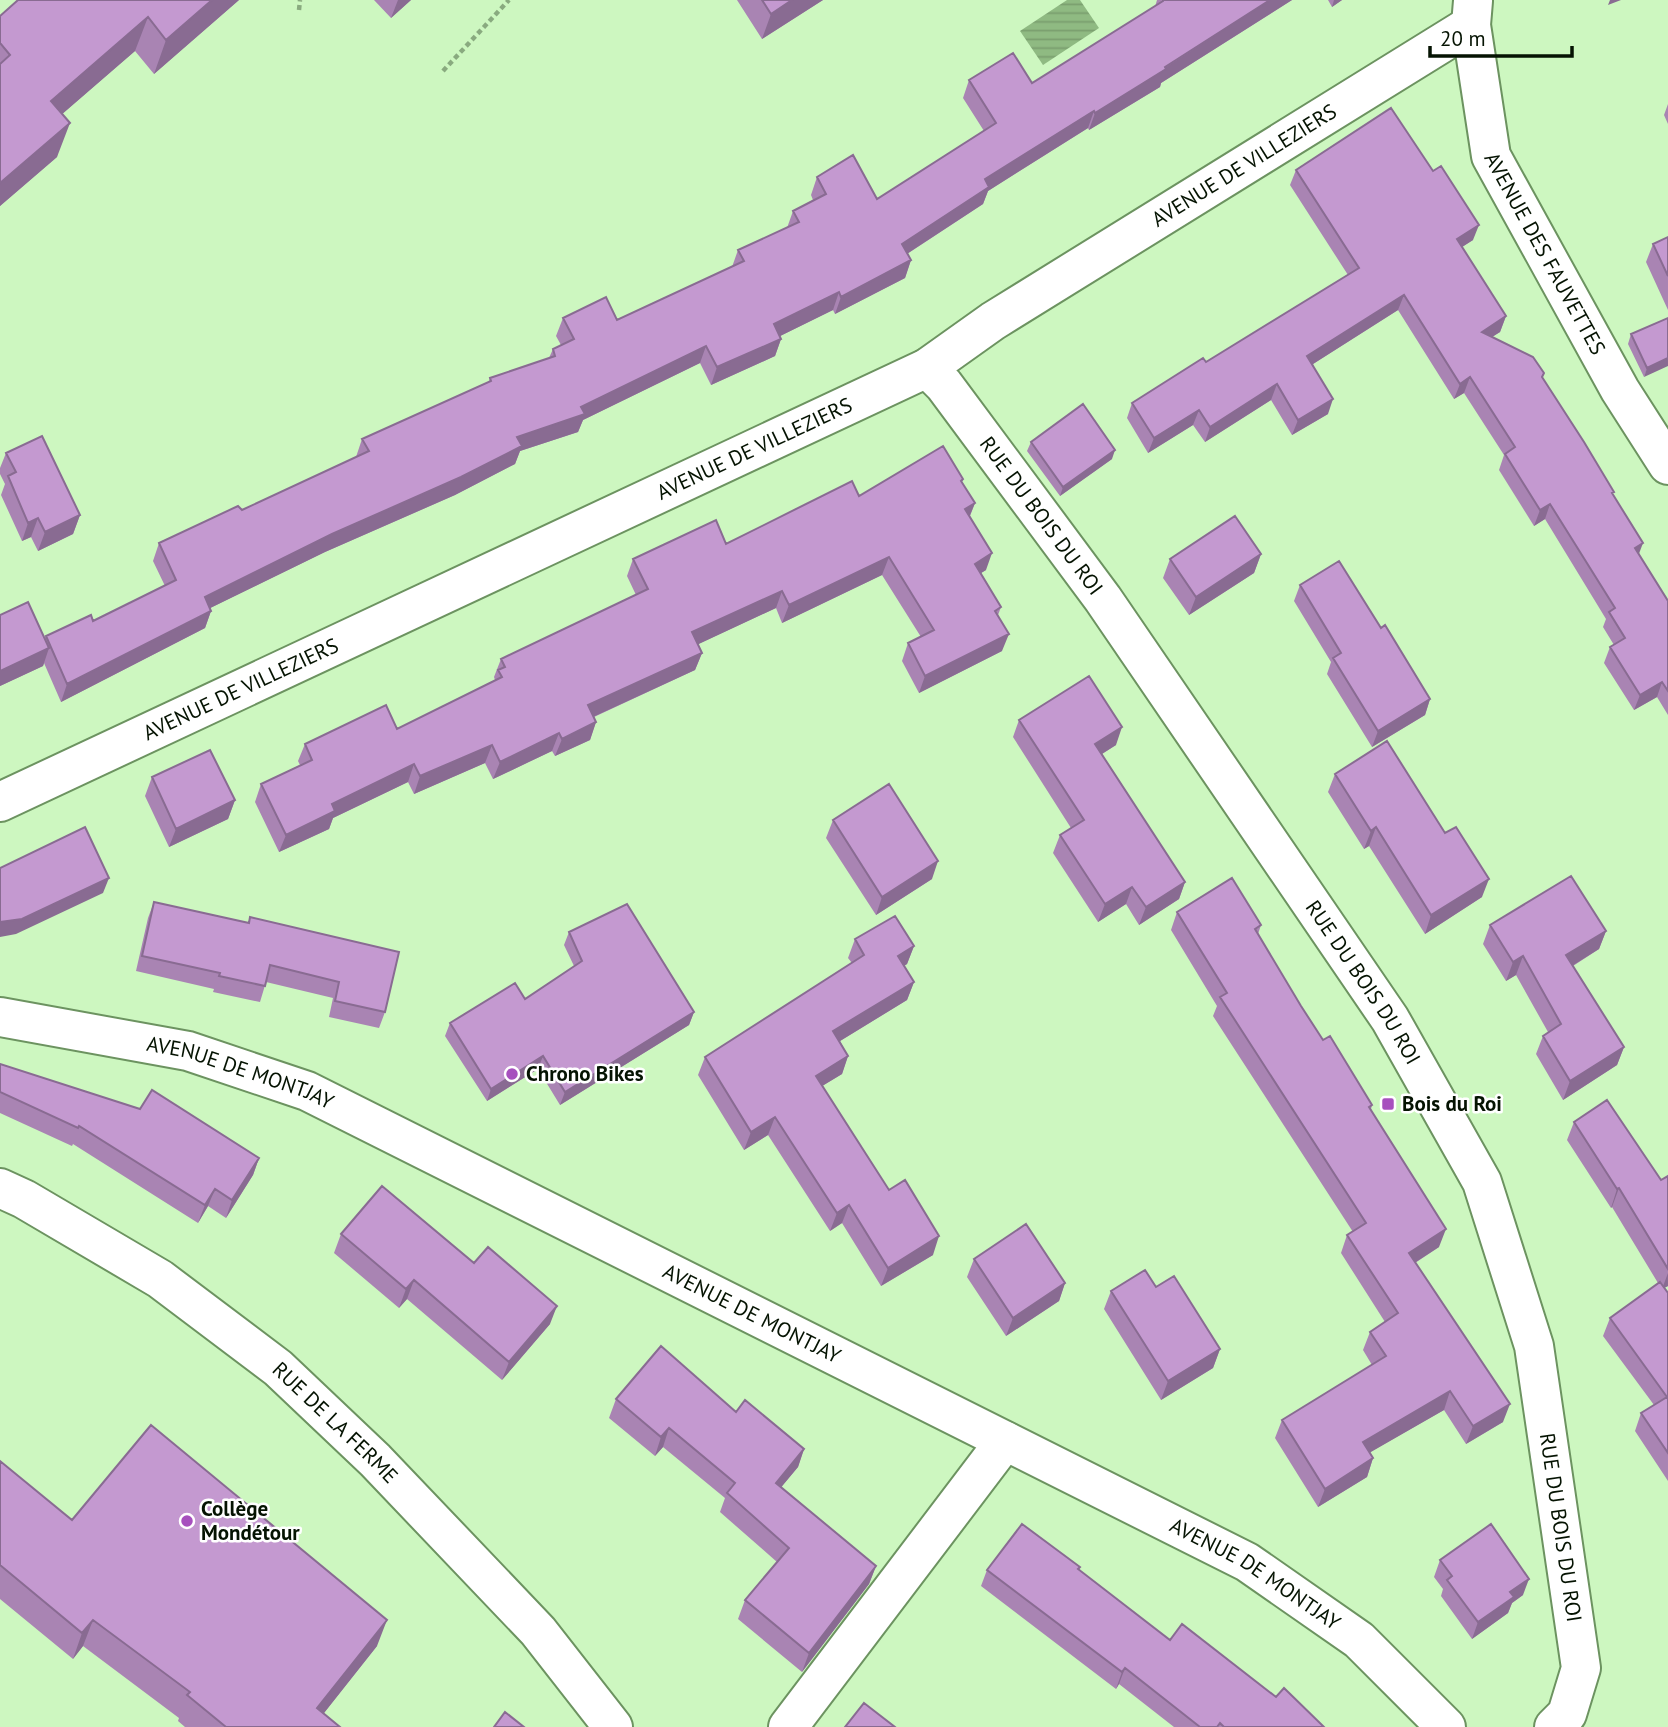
<svg xmlns="http://www.w3.org/2000/svg" width="1668" height="1727" viewBox="0 0 1668 1727" font-family="'PT Sans',sans-serif">
  <defs>
    <pattern id="water-rules" width="6" height="5" patternUnits="userSpaceOnUse" patternTransform="scale(1.75)"><rect width="6" height="5" fill="#8fba82"/><path d="M0 2.5h6" fill="none" stroke="#7a9f6f"/></pattern>
  </defs>
  <rect width="100%" height="100%" fill="#cdf7c0"/>
  <!-- water -->
  <path fill="url(#water-rules)" d="M1067,0H1080L1099,28L1043,65L1020,31Z"/>
  <g fill="none" stroke-linecap="round" stroke-linejoin="round">
    <!-- minor casing -->
    <g stroke="#6c9360" stroke-width="42">
      <g id="minor">
        <path id="s1" d="M1473,1L1471,25L1491,156L1620,390L1668,465"/>
        <path id="s2" d="M927,368L944,385L1103,599L1390,1019L1482,1182L1534,1346L1581,1668L1567,1714L1554,1727"/>
        <path id="s3" d="M0,802L927,368L993,321L1471,25"/>
        <path id="s4" d="M0,1017L188,1051L307,1091L1247,1562L1359,1640L1446,1727"/>
        <path id="s5" d="M0,1188L24,1199L160,1279L278,1368L375,1460L538,1631L613,1727"/>
        <path d="M788,1727L1005,1441"/>
      </g>
    </g>
    <!-- path -->
    <path stroke="#89aa7f" stroke-width="4.5" stroke-dasharray="5 3.5" stroke-linecap="butt" d="M299,10L300,0
      M443,71L509,0"/>
    <!-- minor -->
    <use href="#minor" stroke="#fff" stroke-width="38"/>
  </g>
  <!-- wall -->
  <path fill="#a984b3" d="M239,0L154,74L135,51L62,114L57,157L0,206V16Z
    M374,0H411L391,18Z
    M737,0H823L762,39Z
    M1157,0H1292L1161,83L1160,87L1089,130L1088,128L988,191L983,204L907,254L911,260L905,278L835,314L833,310L780,336L781,339L775,356L711,385L700,363L583,420L578,432L520,451L515,464L455,495L325,552L210,608L211,611L205,628L61,702L44,663L43,666L0,686V615L45,638L46,636L93,621L165,586L153,561L159,543L242,510L356,457L362,439L489,382L490,378L549,358L553,349L561,345L556,336L563,318L617,320L732,267L738,250L787,228L793,211L813,200L811,195L817,177L877,199L984,131L963,98L969,80L1032,83L1155,7Z
    M1328,0H1342L1332,7Z
    M1668,104V124L1664,115Z
    M1296,170L1473,240L1462,247L1506,316L1500,332L1492,337L1542,378L1613,495L1639,555L1668,601V715L1657,697L1634,710L1604,663L1610,647L1614,645L1603,627L1606,619L1545,519L1534,526L1499,470L1504,455L1464,393L1454,399L1398,310L1313,364L1328,414L1292,435L1271,400L1205,442L1193,425L1148,453L1127,418L1132,403L1206,362L1348,275L1290,185Z
    M1668,237V310L1646,262L1653,244Z
    M1668,318L1644,377L1628,344L1631,334Z
    M1031,442L1112,459L1060,496L1027,451Z
    M6,453L80,515L73,534L38,551L31,537L22,541L1,495L5,484L0,474V468Z
    M963,479L962,483L975,503L970,516L986,570L981,573L1001,607L998,615L1002,651L919,693L902,661L908,643L921,637L882,575L782,623L776,608L698,644L702,653L695,670L594,717L596,722L590,740L555,756L552,751L493,779L485,763L414,794L408,782L333,818L329,829L279,852L255,802L261,784L300,765L298,761L305,744L397,729L495,680L494,677L501,659L636,595L627,576L633,559L726,544L859,496Z
    M1261,554L1254,573L1189,615L1163,578L1170,559Z
    M1300,585L1381,628L1430,699L1425,715L1372,747L1327,674L1331,662L1294,601Z
    M1019,720L1116,745L1102,754L1185,882L1179,899L1139,925L1126,904L1098,922L1053,853L1060,835L1071,828L1013,737Z
    M1335,774L1482,897L1425,934L1369,846L1364,849L1328,792Z
    M152,777L235,800L228,819L169,847L145,796Z
    M833,820L932,879L876,915L826,838Z
    M154,902L248,923L250,917L385,1012L379,1028L329,1017L333,998L266,982L260,1002L213,992L214,989L136,971L148,918Z
    M1177,912L1261,925L1258,934L1301,1006L1323,1040L1372,1105L1371,1109L1439,1247L1415,1263L1503,1422L1466,1444L1444,1410L1370,1452L1373,1458L1367,1477L1318,1507L1275,1438L1282,1420L1372,1365L1363,1350L1370,1332L1385,1322L1341,1253L1347,1235L1353,1232L1213,1016L1217,1006L1171,930Z
    M1490,925L1606,931L1599,949L1573,966L1624,1047L1617,1065L1563,1100L1536,1054L1543,1036L1548,1032L1516,975L1506,981L1483,944Z
    M569,932L694,1012L689,1025L560,1105L538,1069L487,1101L445,1036L450,1023L525,999L574,966L564,945Z
    M855,939L914,946L907,964L904,966L914,982L907,1000L840,1041L848,1056L842,1074L822,1086L889,1190L933,1255L881,1286L842,1223L830,1231L768,1135L744,1150L698,1075L705,1057L852,963L848,958Z
    M0,1064L259,1158L253,1175L226,1218L208,1206L198,1223L73,1144L72,1146L0,1113Z
    M1574,1122L1661,1180L1668,1176V1286L1664,1288L1668,1293V1481L1635,1431L1641,1413L1654,1405L1603,1336L1610,1318L1658,1283L1612,1207L1611,1208L1567,1140Z
    M341,1234L474,1263L550,1324L502,1380L407,1299L399,1308L334,1253Z
    M974,1259L1065,1283L1059,1301L1006,1336L967,1277Z
    M1156,1287L1220,1349L1213,1368L1161,1400L1104,1309L1111,1291Z
    M616,1399L736,1412L804,1449L798,1467L781,1487L876,1566L869,1584L802,1672L738,1619L745,1600L777,1562L720,1512L725,1498L663,1447L655,1456L609,1418Z
    M0,1461L72,1520L377,1646L323,1714L340,1727H185L178,1721L179,1718L83,1646L73,1659L0,1599Z
    M1440,1560L1523,1595L1512,1603L1508,1613L1472,1639L1441,1596L1443,1589L1434,1577Z
    M1080,1567L1079,1570L1170,1640L1276,1697L1324,1727H1174L1119,1684L1116,1689L981,1586L987,1570Z"/>
  <!-- shaded-wall -->
  <path fill="#896b92" d="M212,0H239L154,74L166,40Z
    M398,0H411L391,18Z
    M792,0H823L762,39L771,14Z
    M1270,0H1292L1161,83L1160,87L1089,130L1095,113Z
    M1334,0H1342L1332,7Z
    M1610,0H1621L1608,5Z
    M148,17L135,51L38,135L51,101Z
    M1094,111L1088,128L988,191L983,204L896,261L902,244L985,179Z
    M70,123L57,157L0,206V183Z
    M1479,225L1473,240L1451,254L1457,239Z
    M911,260L905,278L835,314L841,297Z
    M839,292L833,310L768,342L774,324Z
    M1404,295L1398,310L1302,371L1307,356Z
    M1506,316L1500,332L1476,347L1482,332Z
    M781,339L775,356L711,385L717,367Z
    M706,346L700,363L583,420L578,432L520,451L515,464L455,495L325,552L198,614L205,597L517,437Z
    M1668,358V366L1644,377L1647,368Z
    M1470,377L1464,393L1454,399L1460,384Z
    M1277,384L1271,400L1205,442L1210,427Z
    M1333,399L1328,414L1292,435L1298,420Z
    M1199,410L1193,425L1148,453L1154,438Z
    M1115,450L1112,459L1060,496L1063,487Z
    M975,503L968,520L965,509Z
    M1550,504L1545,519L1534,526L1540,510Z
    M80,515L73,534L38,551L45,532Z
    M38,518L31,537L22,541L28,523Z
    M1643,543L1637,559L1635,548Z
    M992,553L986,570L968,581L975,564Z
    M1261,554L1254,573L1189,615L1196,597Z
    M889,557L882,575L782,623L789,605Z
    M782,591L776,608L686,650L692,632Z
    M211,611L205,628L61,702L67,684Z
    M1009,634L1002,651L919,693L925,676Z
    M49,648L43,666L0,686V671Z
    M702,653L695,670L582,722L588,705Z
    M1662,682L1657,697L1634,710L1640,695Z
    M1430,699L1425,715L1372,747L1378,731Z
    M596,722L590,740L555,756L562,739Z
    M1122,727L1116,745L1089,762L1095,744Z
    M559,733L552,751L493,779L500,762Z
    M492,745L485,763L414,794L420,776Z
    M414,764L408,782L333,818L329,829L279,852L286,835L332,804Z
    M235,800L228,819L169,847L176,829Z
    M1376,827L1369,846L1364,849L1371,831Z
    M938,861L932,879L876,915L882,897Z
    M109,878L103,893L16,934L0,937V922Z
    M1489,879L1482,897L1425,934L1431,915Z
    M1185,882L1179,899L1139,925L1146,907Z
    M1132,887L1126,904L1098,922L1105,904Z
    M1606,931L1599,949L1559,974L1566,955Z
    M914,946L907,964L891,974L898,956Z
    M1523,956L1516,975L1506,981L1513,962Z
    M914,982L907,1000L827,1049L833,1031Z
    M694,1012L689,1025L560,1105L565,1092Z
    M1624,1047L1617,1065L1563,1100L1570,1081Z
    M543,1056L538,1069L487,1101L491,1089Z
    M848,1056L842,1074L809,1094L816,1076Z
    M775,1117L768,1135L744,1150L751,1132Z
    M259,1158L253,1175L226,1218L232,1200Z
    M1619,1188L1612,1207L1611,1208L1617,1189Z
    M215,1189L208,1206L198,1223L205,1205Z
    M849,1205L842,1223L830,1231L837,1213Z
    M1446,1229L1439,1247L1402,1271L1409,1253Z
    M939,1236L933,1255L881,1286L888,1268Z
    M1668,1273V1286L1662,1289Z
    M414,1280L407,1299L399,1308L406,1289Z
    M1065,1283L1059,1301L1006,1336L1013,1318Z
    M557,1306L550,1324L502,1380L509,1362Z
    M1220,1349L1213,1368L1161,1400L1168,1381Z
    M1450,1391L1444,1410L1357,1460L1363,1442Z
    M1510,1404L1503,1422L1466,1444L1473,1426Z
    M669,1428L663,1447L655,1456L661,1437Z
    M804,1449L798,1467L769,1502L776,1483Z
    M1373,1458L1367,1477L1318,1507L1325,1489Z
    M876,1566L869,1584L802,1672L809,1653Z
    M1529,1579L1523,1595L1512,1603L1508,1613L1472,1639L1478,1622L1510,1592Z
    M93,1620L83,1646L73,1659L82,1633Z
    M387,1620L377,1646L313,1727L317,1708Z
    M1125,1668L1119,1684L1116,1689L1122,1672Z"/>
  <!-- building -->
  <path fill="#c499d0" stroke="#896b92" stroke-width="2" d="M18,0H212L166,40L148,17L51,101L70,123L0,183V64L10,55L0,43V16Z
    M762,0H792L771,14Z
    M1163,0H1270L1165,67L1166,69L1095,113L1094,111L985,179L989,187L902,244L911,260L841,297L839,292L774,324L781,339L717,367L706,346L581,407L585,414L517,437L522,446L461,477L332,534L205,597L211,611L67,684L46,636L91,615L93,621L176,580L159,543L238,506L242,510L369,451L362,439L491,381L490,378L555,356L553,349L574,339L563,318L606,297L617,320L744,261L738,250L799,222L793,211L826,194L817,177L853,155L877,199L996,123L969,80L1013,53L1032,83L1163,1Z
    M1391,108L1433,171L1441,166L1479,225L1457,239L1506,316L1482,332L1533,357L1544,373L1542,377L1584,442L1614,492L1612,493L1643,543L1635,548L1668,601V691L1662,682L1640,695L1610,647L1625,638L1609,612L1615,608L1550,504L1540,510L1505,454L1515,447L1470,377L1460,384L1404,295L1307,356L1333,399L1298,420L1277,384L1210,427L1199,410L1154,438L1132,403L1203,358L1206,362L1359,268L1296,170Z
    M1668,237V276L1653,244Z
    M1668,318V358L1647,368L1631,334Z
    M1083,404L1115,450L1063,487L1031,442Z
    M42,436L80,515L45,532L38,518L28,523L8,476L16,472L6,453Z
    M943,446L963,479L961,481L975,503L965,509L992,553L975,564L1001,607L995,611L1009,634L925,676L908,643L934,630L889,557L789,605L782,591L692,632L702,653L588,705L596,722L562,739L559,733L500,762L492,745L420,776L414,764L332,804L335,811L286,835L261,784L312,760L305,744L386,705L397,729L502,677L498,670L505,667L501,659L648,589L633,559L716,520L726,544L852,481L859,496Z
    M1235,516L1261,554L1196,597L1170,559Z
    M1339,561L1381,628L1385,625L1430,699L1378,731L1333,658L1341,653L1300,585Z
    M28,602L49,648L0,671V615Z
    M1089,676L1122,727L1095,744L1185,882L1146,907L1132,887L1105,904L1060,835L1084,820L1019,720Z
    M1387,741L1445,833L1456,827L1489,879L1431,915L1376,827L1371,831L1335,774Z
    M210,750L235,800L176,829L152,777Z
    M889,784L938,861L882,897L833,820Z
    M85,827L109,878L22,919L0,922V868Z
    M1571,876L1606,931L1566,955L1624,1047L1570,1081L1543,1036L1561,1024L1523,956L1513,962L1490,925Z
    M1232,878L1261,925L1255,929L1301,1006L1323,1040L1330,1036L1372,1105L1369,1107L1446,1229L1409,1253L1510,1404L1473,1426L1450,1391L1363,1442L1373,1458L1325,1489L1282,1420L1386,1356L1370,1332L1398,1313L1347,1235L1366,1223L1220,997L1227,993L1177,912Z
    M154,902L249,923L250,917L399,952L385,1012L335,1001L339,982L270,965L265,986L219,976L220,973L142,956Z
    M627,904L694,1012L565,1092L543,1056L491,1089L450,1023L515,983L525,999L582,961L569,932Z
    M895,916L914,946L898,956L914,982L833,1031L848,1056L816,1076L889,1190L905,1180L939,1236L888,1268L849,1205L837,1213L775,1117L751,1132L705,1057L864,955L855,939Z
    M0,1064L140,1109L152,1090L259,1158L232,1200L215,1189L205,1205L79,1126L78,1128L0,1092Z
    M1607,1100L1661,1180L1668,1176V1269L1619,1188L1617,1189L1574,1122Z
    M382,1186L474,1263L488,1247L557,1306L509,1362L414,1280L406,1289L341,1234Z
    M1026,1224L1065,1283L1013,1318L974,1259Z
    M1145,1270L1156,1287L1174,1276L1220,1349L1168,1381L1111,1291Z
    M1660,1282L1668,1293V1453L1641,1413L1667,1397L1610,1318Z
    M661,1346L736,1412L745,1400L804,1449L776,1483L876,1566L809,1653L745,1600L789,1548L727,1493L735,1483L669,1428L661,1437L616,1399Z
    M151,1425L387,1620L317,1708L340,1727H226L187,1695L190,1692L93,1620L82,1633L0,1565V1461L72,1520Z
    M1022,1524L1080,1567L1078,1569L1170,1640L1182,1624L1276,1697L1284,1688L1324,1727H1224L1220,1723L1217,1727H1200L1125,1668L1122,1672L987,1570Z
    M1491,1524L1529,1579L1510,1592L1514,1597L1478,1622L1447,1580L1452,1576L1440,1560Z
    M864,1703L895,1727H845Z
    M505,1712L524,1727H494Z"/>
  <!-- markers -->
  <g fill="#a750be" stroke="#fff" stroke-width="2.5">
    <circle cx="512" cy="1074" r="7"/>
    <rect x="1381" y="1097" width="14" height="14" rx="3.5"/>
    <circle cx="187" cy="1521" r="7"/>
  </g>
  <g text-anchor="middle" stroke-width="5" stroke-linejoin="round" paint-order="stroke">
    <!-- street labels -->
    <g font-size="21" fill="#051302" stroke="#fff">
      <text dy="7" stroke="none"><textPath href="#s3" startOffset="1400">AVENUE DE VILLEZIERS</textPath></text>
      <text dy="7" stroke="none"><textPath href="#s1" startOffset="268">AVENUE DES FAUVETTES</textPath></text>
      <text dy="7" stroke="none"><textPath href="#s3" startOffset="833">AVENUE DE VILLEZIERS</textPath></text>
      <text dy="7" stroke="none"><textPath href="#s2" startOffset="187">RUE DU BOIS DU ROI</textPath></text>
      <text dy="7" stroke="none"><textPath href="#s3" startOffset="266">AVENUE DE VILLEZIERS</textPath></text>
      <text dy="7" stroke="none"><textPath href="#s2" startOffset="754">RUE DU BOIS DU ROI</textPath></text>
      <text dy="7" stroke="none"><textPath href="#s4" startOffset="247">AVENUE DE MONTJAY</textPath></text>
      <text dy="7" stroke="none"><textPath href="#s4" startOffset="814">AVENUE DE MONTJAY</textPath></text>
      <text dy="7" stroke="none"><textPath href="#s5" startOffset="411">RUE DE LA FERME</textPath></text>
      <text dy="7" stroke="none"><textPath href="#s2" startOffset="1342">RUE DU BOIS DU ROI</textPath></text>
      <text dy="7" stroke="none"><textPath href="#s4" startOffset="1381">AVENUE DE MONTJAY</textPath></text>
    </g>
    <!-- poi labels -->
    <g font-size="21" font-weight="bold" fill="#051302" stroke="#fff" text-anchor="start">
      <text x="526" y="1081">Chrono Bikes</text>
      <text x="1402" y="1111">Bois du Roi</text>
      <text x="201" y="1516">Collège<tspan x="201" dy="24">Mondétour</tspan></text>
    </g>
  </g>
  <!-- scale -->
  <path d="M1430 46v10h142v-10" fill="none" stroke="#051302" stroke-width="3.5"/>
  <text x="1440" y="46" font-size="21" fill="#051302" stroke="#ffffff" stroke-width="5" paint-order="stroke">20 m</text>
</svg>
